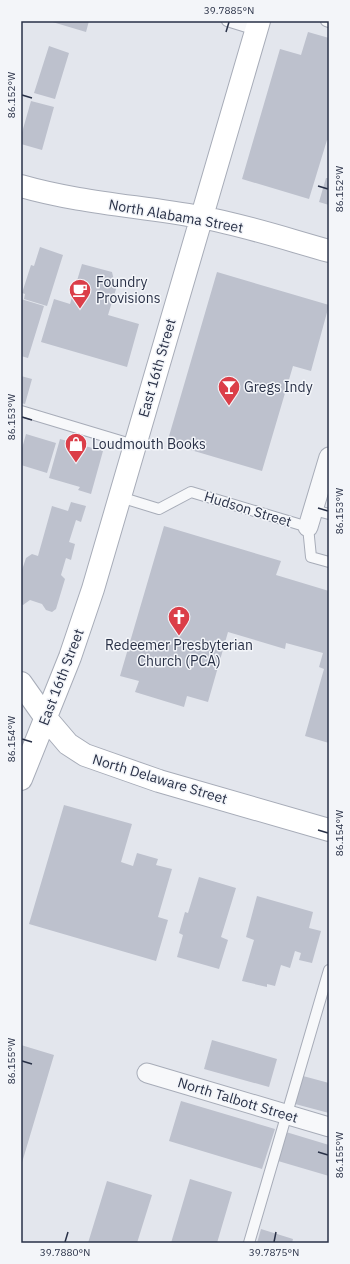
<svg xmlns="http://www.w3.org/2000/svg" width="350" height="1264" viewBox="0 0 350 1264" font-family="'IBM Plex Sans',sans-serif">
  <rect width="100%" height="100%" fill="#e3e6ed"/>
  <!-- building -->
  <path fill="#bdc1cd" d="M49,21H89L86,32Z
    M308,32L329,38V141L327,140L309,199L242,179L280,49L301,55Z
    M49,46L69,53L55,99L34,93Z
    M31,101L54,107L42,150L21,144V136Z
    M326,178H329V205L319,202Z
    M40,247L63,255L47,306L24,299L25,294L22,293L31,265L34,266Z
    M82,264L112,272L116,289L108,315L139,324L127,367L41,342L54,299L70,304Z
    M217,272L329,305L311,371L293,366L262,471L167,443Z
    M21,299L44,306L28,358L21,356Z
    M21,376L32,379L25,404L21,403Z
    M26,434L56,443L47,473L21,465V452Z
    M60,439L103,451L91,494L78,490L80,487L49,478Z
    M71,502L86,506L81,522L76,520L69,542L75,544L71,560L66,558L61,575L65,579L56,609L52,612L46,610L42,604L30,600L23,605L21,604V573L26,558L32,554L38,556L52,506L68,511Z
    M164,526L281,561L276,575L329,591V743L305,736L324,669L319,667L323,653L286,643L285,649L228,632L208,702L187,696L184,707L135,692L139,681L120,676Z
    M64,805L132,824L121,862L133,866L137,853L158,859L156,865L172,869L158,917L168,920L156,961L29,924Z
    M199,877L236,888L221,937L228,940L219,969L177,957L183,935L179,933L185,912L188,913Z
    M257,896L313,912L309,928L321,931L312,963L299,960L301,953L295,951L290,968L281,965L275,986L267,984V987L242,981L254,940L246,937Z
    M212,1040L277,1059L269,1087L204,1069Z
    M21,1045L54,1055L21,1166Z
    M303,1076L329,1083V1113L295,1104Z
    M181,1101L275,1129L262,1169L169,1141Z
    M286,1132L329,1145V1176L278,1161Z
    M190,1179L232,1192L217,1243H171Z
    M107,1181L152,1195L137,1243H88Z
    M261,1229L293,1239L292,1243H257Z"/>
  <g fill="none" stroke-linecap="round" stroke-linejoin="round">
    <!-- service casing -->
    <g stroke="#a7acb8" stroke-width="12">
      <path id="service" d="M227,21L256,30
        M326,21L329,22
        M21,411L134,445
        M120,497L159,509L191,492L308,527L311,557L329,562
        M314,510L329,514
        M249,1243L329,970"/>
    </g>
    <!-- minor casing -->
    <g stroke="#a7acb8" stroke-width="21">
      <path id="minor" d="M308,527L329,457
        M147,1073L329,1127"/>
    </g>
    <!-- secondary casing -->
    <g stroke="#a7acb8" stroke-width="24">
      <path id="secondary" d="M21,186C80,203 140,206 200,217C244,225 286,239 329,251
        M21,683L45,717L68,744L85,755L159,781L329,830
        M21,779L70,657L93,589L259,21"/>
    </g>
    <!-- service -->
    <use href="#service" stroke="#f7f8fa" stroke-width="10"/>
    <!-- minor -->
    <use href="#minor" stroke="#f7f8fa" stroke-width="19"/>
    <!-- secondary -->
    <use href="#secondary" stroke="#fff" stroke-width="22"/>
  </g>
  <!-- ticks -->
  <path fill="none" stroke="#293147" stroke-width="1.5" d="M226,32L229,22M22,95L32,98M318,186L328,189M22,417L32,420M318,508L328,511M22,739L32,742M318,830L328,833M22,1061L32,1064M318,1152L328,1155M65,1242L68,1232M274,1242L276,1232"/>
  <!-- icons -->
  <defs>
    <g id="cafe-pin" transform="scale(1.15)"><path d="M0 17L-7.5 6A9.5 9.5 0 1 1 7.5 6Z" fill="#db3e48" stroke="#f3f5f9"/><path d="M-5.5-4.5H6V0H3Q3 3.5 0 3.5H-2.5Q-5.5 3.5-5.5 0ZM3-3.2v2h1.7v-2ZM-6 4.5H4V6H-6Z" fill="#fff"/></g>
    <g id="bar-pin" transform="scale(1.15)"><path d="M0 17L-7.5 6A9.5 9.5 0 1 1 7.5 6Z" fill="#db3e48" stroke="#f3f5f9"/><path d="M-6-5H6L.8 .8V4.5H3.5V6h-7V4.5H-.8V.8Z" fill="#fff"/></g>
    <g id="shop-pin" transform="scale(1.15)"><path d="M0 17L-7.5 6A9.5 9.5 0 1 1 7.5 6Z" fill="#db3e48" stroke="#f3f5f9"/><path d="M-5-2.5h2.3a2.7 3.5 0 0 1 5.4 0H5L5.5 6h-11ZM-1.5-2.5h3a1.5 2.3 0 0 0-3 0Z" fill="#fff"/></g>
    <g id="church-pin" transform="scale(1.15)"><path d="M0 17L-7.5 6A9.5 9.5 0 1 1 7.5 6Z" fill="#db3e48" stroke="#f3f5f9"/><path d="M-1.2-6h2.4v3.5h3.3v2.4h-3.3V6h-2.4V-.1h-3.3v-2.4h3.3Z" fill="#fff"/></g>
  </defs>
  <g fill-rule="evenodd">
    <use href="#cafe-pin" x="80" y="290"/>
    <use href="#bar-pin" x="229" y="387"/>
    <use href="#shop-pin" x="76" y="444"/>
    <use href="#church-pin" x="179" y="617"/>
  </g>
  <g text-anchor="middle" stroke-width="3" stroke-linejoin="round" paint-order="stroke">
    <!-- street labels -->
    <g font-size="14" fill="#293147" stroke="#f3f5f9">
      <text transform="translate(176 216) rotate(10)" y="5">North Alabama Street</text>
      <text transform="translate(157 368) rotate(-74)" y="5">East 16th Street</text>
      <text transform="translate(248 509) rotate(17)" y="5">Hudson Street</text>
      <text transform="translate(61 677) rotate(-69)" y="5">East 16th Street</text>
      <text transform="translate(160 779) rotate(17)" y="5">North Delaware Street</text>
      <text transform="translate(238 1100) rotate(17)" y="5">North Talbott Street</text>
    </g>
    <!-- poi labels -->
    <g font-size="14" fill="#293147" stroke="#f3f5f9" text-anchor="start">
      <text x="96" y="287">Foundry<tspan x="96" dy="16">Provisions</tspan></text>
      <text x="244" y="392">Gregs Indy</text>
      <text x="92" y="449">Loudmouth Books</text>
      <text x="179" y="650" text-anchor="middle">Redeemer Presbyterian<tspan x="179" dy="16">Church (PCA)</tspan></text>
    </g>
  </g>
  <!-- border -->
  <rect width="350" height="1264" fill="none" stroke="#f3f5f9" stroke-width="44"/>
  <rect x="22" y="22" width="306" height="1220" fill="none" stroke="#293147" stroke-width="1.5"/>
  <g font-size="10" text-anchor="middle" fill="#293147">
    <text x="229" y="14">39.7885°N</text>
    <text transform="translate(11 95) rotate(-90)" y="4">86.152°W</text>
    <text transform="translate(339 189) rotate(-90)" y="4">86.152°W</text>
    <text transform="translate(11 417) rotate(-90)" y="4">86.153°W</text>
    <text transform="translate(339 511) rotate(-90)" y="4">86.153°W</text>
    <text transform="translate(11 739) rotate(-90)" y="4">86.154°W</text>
    <text transform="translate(339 833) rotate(-90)" y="4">86.154°W</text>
    <text transform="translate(11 1061) rotate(-90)" y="4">86.155°W</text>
    <text transform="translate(339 1155) rotate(-90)" y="4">86.155°W</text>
    <text x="65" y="1256">39.7880°N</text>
    <text x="274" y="1256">39.7875°N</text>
  </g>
</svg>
